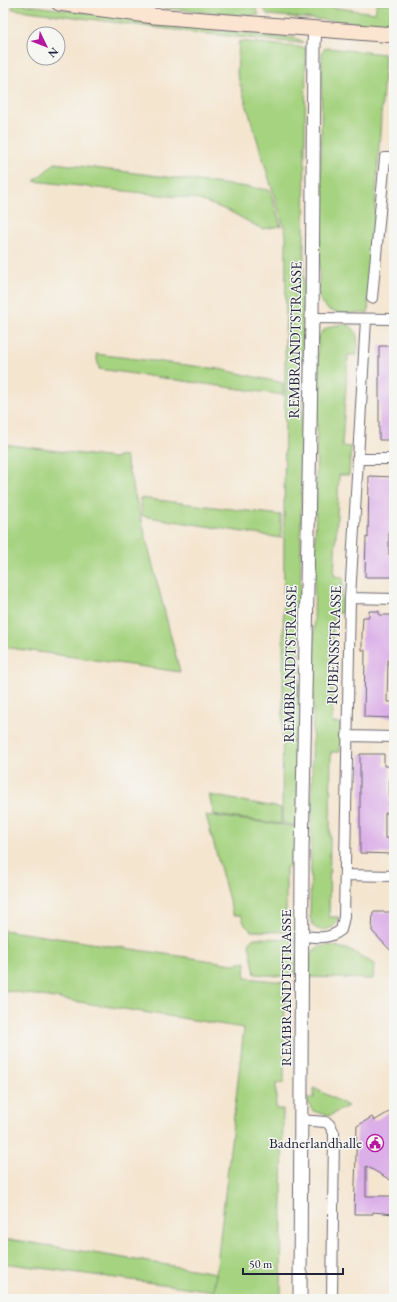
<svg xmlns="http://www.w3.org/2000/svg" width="397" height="1302" viewBox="0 0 397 1302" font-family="'EB Garamond',serif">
  <rect width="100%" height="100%" fill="#f6f6f2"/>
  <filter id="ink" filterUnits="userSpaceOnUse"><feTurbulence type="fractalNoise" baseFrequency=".025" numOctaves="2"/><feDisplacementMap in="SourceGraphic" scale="8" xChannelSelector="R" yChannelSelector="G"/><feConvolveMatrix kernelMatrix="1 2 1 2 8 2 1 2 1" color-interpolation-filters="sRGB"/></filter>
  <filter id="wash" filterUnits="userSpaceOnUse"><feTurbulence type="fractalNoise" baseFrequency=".012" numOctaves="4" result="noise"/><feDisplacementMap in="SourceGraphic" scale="16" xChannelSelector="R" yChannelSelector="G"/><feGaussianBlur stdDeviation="0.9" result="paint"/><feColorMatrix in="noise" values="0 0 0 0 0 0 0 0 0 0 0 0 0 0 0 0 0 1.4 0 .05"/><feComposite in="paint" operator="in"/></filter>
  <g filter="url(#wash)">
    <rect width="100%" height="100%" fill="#f4e5cf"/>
    <!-- green -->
    <path fill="#a6d380" stroke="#647a5e" d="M13,3L199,28L296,38L303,42L300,43L198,33L12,9Z
      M123,3H300L375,13L377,3H394V26L268,15L260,4L255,7L259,15L218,14Z
      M239,41L306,48L298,826L282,823L286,234L237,74Z
      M327,48L384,54L385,57L368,313C350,313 324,318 319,296L322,52L324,49Z
      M55,163L270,190L281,226L262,229L229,211L197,199L34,181Z
      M345,324C360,328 358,343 357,355H348L342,446L351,447L349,475H339L334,576L343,577L342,613H333L332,723H341L340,752H331L329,917H338C336,927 330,930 320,930L314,927L310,918L318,340C321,327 333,325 345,324Z
      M96,354L219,369L283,383V395L99,369Z
      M3,444L113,458L125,456L180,672L3,647Z
      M140,498L281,515V538L142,516Z
      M209,795L281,808V824L214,815Z
      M206,815L298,827L296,868L286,867V932L251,931L245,925L241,915H233Z
      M3,930L233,964L246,962L245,978L285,982L284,1083L276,1084V1109H283L281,1299H213L244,1028L3,990Z
      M255,938L294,939L296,974L291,977L255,974L249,944L251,940Z
      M330,945L350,950L374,964L373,979L309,977C310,957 307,947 330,945Z
      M314,1088L348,1106L329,1116L313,1111L308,1103V1098H314Z
      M3,1240H14L216,1273L214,1291L3,1263Z"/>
    <g id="blocks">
      <!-- building -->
      <path fill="#dbafe8" d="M379,346H394V440H379Z
        M369,476L394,477V530H389V555H394V577H365L366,537L368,538Z
        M369,611H379V615H394V660H388L387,702H394V718L364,717L365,650H362V634L363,617H369Z
        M360,754H384V766H390L389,813H385V838L394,839V854L360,853Z
        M373,912H394V954L372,931Z
        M394,1109V1182L366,1166V1196H394V1214L373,1212V1214H354L357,1126L372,1117L374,1121Z"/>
    </g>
  </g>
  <g filter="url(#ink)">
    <use href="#blocks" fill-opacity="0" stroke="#6c666f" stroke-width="1"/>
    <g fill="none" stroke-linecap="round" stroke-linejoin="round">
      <!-- minor casing -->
      <g stroke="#6c666f" stroke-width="12">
        <path id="minor" d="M372,298L385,158H394
          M312,318L394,319
          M357,459H394
          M350,598L394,599
          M347,736L394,737
          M345,875L394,876
          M302,936C317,937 328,940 341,930L344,917L350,598L366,319
          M301,1120L325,1122L329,1124L334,1133L332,1299"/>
      </g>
      <!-- tertiary casing -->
      <g stroke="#6c666f" stroke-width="15">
        <path id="tertiary" d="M300,1299L302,855L312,318L314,44L315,29"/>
      </g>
      <!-- secondary casing -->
      <g stroke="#6c666f" stroke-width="17">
        <path id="secondary" d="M59,3L154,16L394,35"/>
      </g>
      <!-- minor -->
      <use href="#minor" stroke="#fff" stroke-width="10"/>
      <!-- tertiary -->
      <use href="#tertiary" stroke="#fff" stroke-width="13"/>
      <!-- secondary -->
      <use href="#secondary" stroke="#fce5d0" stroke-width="15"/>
    </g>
  </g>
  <!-- icons -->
  <defs>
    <g id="civic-ring" transform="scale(0.9)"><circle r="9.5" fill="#f6f6f2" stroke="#b5179e" stroke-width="1.5"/><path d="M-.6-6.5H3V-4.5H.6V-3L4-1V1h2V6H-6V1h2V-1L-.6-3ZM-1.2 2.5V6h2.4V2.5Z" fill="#b5179e"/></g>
  </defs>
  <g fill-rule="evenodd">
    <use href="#civic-ring" x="375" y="1143"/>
  </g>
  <g text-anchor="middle" stroke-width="3" stroke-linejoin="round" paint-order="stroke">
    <!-- street labels -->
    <g font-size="15" fill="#22223b" stroke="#f6f6f2">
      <text transform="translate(295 340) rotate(-89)" y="5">REMBRANDTSTRASSE</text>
      <text transform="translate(334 645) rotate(-88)" y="5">RUBENSSTRASSE</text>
      <text transform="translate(290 664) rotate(-89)" y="5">REMBRANDTSTRASSE</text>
      <text transform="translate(286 988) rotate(-90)" y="5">REMBRANDTSTRASSE</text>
    </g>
    <!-- poi labels -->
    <g font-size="15" fill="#22223b" stroke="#f6f6f2" text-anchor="end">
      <text x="362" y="1148">Badnerlandhalle</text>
    </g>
  </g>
  <!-- margin -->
  <rect width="397" height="1302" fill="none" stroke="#f6f6f2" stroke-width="16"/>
  <!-- north arrow -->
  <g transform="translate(46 46) rotate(133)"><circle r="19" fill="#f6f6f2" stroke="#a1a1a9"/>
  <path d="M0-3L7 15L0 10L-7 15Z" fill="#b5179e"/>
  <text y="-6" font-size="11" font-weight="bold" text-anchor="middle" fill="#22223b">N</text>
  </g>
  <!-- scale -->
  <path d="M243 1268v6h100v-6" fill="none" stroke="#22223b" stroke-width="2"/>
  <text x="249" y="1268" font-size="12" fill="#22223b" stroke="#f6f6f2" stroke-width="3" paint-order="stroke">50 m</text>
</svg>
